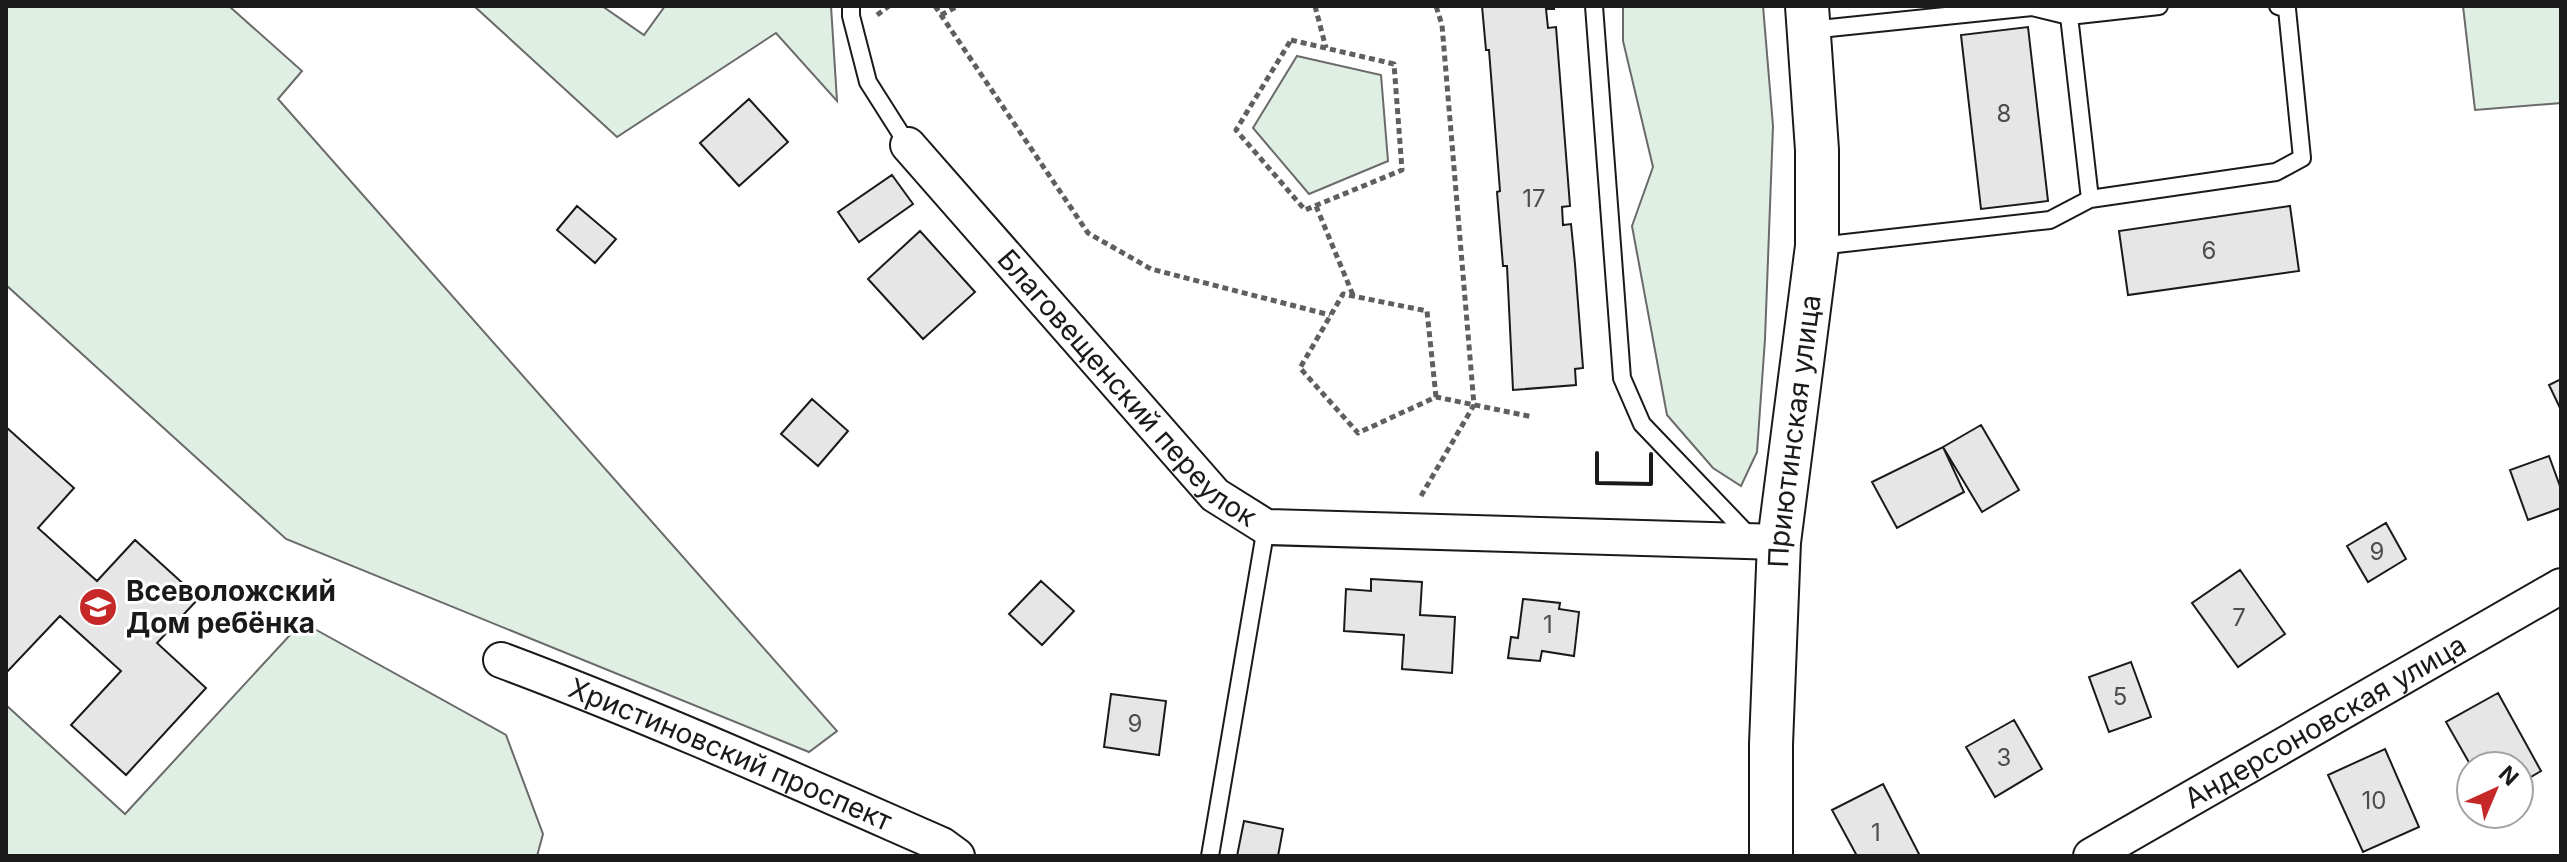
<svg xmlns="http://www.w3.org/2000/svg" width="2567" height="862" viewBox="0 0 2567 862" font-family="Inter,sans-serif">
  <rect width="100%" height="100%" fill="#fff"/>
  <!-- green -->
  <path fill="#e0efe3" stroke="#6a6a6a" stroke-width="2" d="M6,6H229L302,71L278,99L837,731L809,752L286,539L6,285Z
    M474,6H602L644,35L665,6H831L837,101L776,33L617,137Z
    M1623,6H1763L1773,126L1765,339L1757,452L1741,486L1713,468L1667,415L1632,226L1653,167L1623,41Z
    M2463,6H2561V103L2475,110Z
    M1297,56L1381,75L1388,161L1309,194L1253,128Z
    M302,622L506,735L543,834L537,856H6V705L125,814Z"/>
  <!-- building -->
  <path fill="#e6e6e6" stroke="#1a1a1a" stroke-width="2" d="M1482,6H1554V9H1546L1548,28L1556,27L1570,206L1562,207L1563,225L1571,224L1575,264L1583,368L1575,369L1576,385L1513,390L1507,266H1503L1497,192L1500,191L1489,50H1486Z
    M2028,27L2048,201L1981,209L1961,35Z
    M749,99L788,142L739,186L700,143Z
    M892,175L913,204L859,242L838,212Z
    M577,206L616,239L595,263L557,230Z
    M2290,206L2299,271L2128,295L2119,231Z
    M920,231L975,292L923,339L868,279Z
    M2561,379V410L2549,385Z
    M812,399L848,431L818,466L781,434Z
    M1981,425L2019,490L1982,512L1943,447Z
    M6,427L74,488L38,528L97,581L135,540L199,598L157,643L206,688L126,775L71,725L121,671L60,616L6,673Z
    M1943,447L1964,492L1897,528L1872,482Z
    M2549,456L2561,489V508L2528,520L2510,470Z
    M2386,523L2406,559L2368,582L2347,546Z
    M2240,570L2285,634L2238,667L2192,603Z
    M1371,579L1422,582L1420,615L1455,617L1452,673L1402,669L1404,635L1344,631L1346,589L1371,591Z
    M1041,581L1074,611L1042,645L1009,614Z
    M1523,599L1560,603L1559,609L1579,612L1574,656L1542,651L1540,661L1508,658L1511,637L1518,638Z
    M2131,662L2151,717L2109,732L2089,677Z
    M2498,693L2541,771L2519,784V766H2471L2446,722Z
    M1111,694L1166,701L1159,755L1104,747Z
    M2014,720L2042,769L1995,797L1966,747Z
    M2385,749L2419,827L2363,852L2328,775Z
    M1883,784L1920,856H1857L1832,810Z
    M1244,821L1283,829L1278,856H1237Z"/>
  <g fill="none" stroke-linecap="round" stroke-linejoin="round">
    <!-- service casing -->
    <g stroke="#1a1a1a" stroke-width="20">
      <path id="service" d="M851,6V16L868,82L908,145
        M1594,6L1622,378L1642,424L1752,539
        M2069,16L2090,199
        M1810,30L2032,7L2069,16L2159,6
        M1819,246L2050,220L2090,199L2276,172L2302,158L2287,9L2278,6
        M1210,856L1266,527"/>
    </g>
    <!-- minor casing -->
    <g stroke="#1a1a1a" stroke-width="38">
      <g id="minor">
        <path id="s1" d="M908,145L1215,495L1266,527L1779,542"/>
        <path id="s2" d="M501,660C651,716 796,781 942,845L957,856"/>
        <path id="s3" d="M2091,856L2561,586"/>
      </g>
    </g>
    <!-- tertiary casing -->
    <g stroke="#1a1a1a" stroke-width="46">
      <g id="tertiary">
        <path id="s4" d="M1771,856V744L1779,542L1817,246V150L1807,6"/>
      </g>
    </g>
    <!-- path -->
    <path stroke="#5f5f5f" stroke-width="5" stroke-dasharray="6 4" stroke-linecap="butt" d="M935,6L1088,233L1151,269L1330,315
      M1315,6L1326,48
      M877,15L889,6
      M941,15L958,6
      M1291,40L1394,64L1402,170L1305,210L1236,130Z
      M1316,206L1353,295
      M1436,397L1427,311L1343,294L1300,368L1358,433L1436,397L1533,417
      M1421,496L1474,405L1442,25L1436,6"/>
    <!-- service -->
    <use href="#service" stroke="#fff" stroke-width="16"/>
    <!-- minor -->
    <use href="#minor" stroke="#fff" stroke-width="34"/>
    <!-- tertiary -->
    <use href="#tertiary" stroke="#fff" stroke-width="42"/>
    <!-- wall -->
    <path stroke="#1a1a1a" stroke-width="4" d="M1597,453V483L1651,484V454"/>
  </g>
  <!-- icons -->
  <defs>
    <g id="school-disc" transform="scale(2)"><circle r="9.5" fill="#c62828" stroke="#fff"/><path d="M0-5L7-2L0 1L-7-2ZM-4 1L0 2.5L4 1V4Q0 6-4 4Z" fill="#fff"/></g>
  </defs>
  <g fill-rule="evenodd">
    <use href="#school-disc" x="98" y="607"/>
  </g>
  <g text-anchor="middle" stroke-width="6" stroke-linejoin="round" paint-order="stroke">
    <!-- number labels -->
    <g font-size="24" fill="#4d4d4d">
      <text x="2004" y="122">8</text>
      <text x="1534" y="207">17</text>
      <text x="2209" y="259">6</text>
      <text x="2377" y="560">9</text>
      <text x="2239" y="626">7</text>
      <text x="1548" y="633">1</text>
      <text x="2120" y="705">5</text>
      <text x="1135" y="732">9</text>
      <text x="2004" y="766">3</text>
      <text x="2374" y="809">10</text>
      <text x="1876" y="841">1</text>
    </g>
    <!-- street labels -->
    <g font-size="28" fill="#1a1a1a" stroke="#fff">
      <text dy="10" stroke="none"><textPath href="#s1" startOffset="328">Благовещенский переулок</textPath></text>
      <text dy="10" stroke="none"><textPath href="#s4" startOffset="426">Приютинская улица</textPath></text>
      <text dy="10" stroke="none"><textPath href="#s3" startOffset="270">Андерсоновская улица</textPath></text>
      <text dy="10" stroke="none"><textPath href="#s2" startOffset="248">Христиновский проспект</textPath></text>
    </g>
    <!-- poi labels -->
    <g font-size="28" font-weight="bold" fill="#1a1a1a" stroke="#fff" text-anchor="start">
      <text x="126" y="601">Всеволожский<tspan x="126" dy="32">Дом ребёнка</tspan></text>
    </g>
  </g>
  <!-- border -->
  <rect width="2567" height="862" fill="none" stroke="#1a1a1a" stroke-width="16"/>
  <!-- north arrow -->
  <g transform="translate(2495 790) rotate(44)"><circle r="38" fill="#ffffff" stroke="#a3a3a3" stroke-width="2"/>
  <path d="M0-6L14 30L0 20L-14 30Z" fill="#c62828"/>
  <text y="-12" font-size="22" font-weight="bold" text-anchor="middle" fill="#1a1a1a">N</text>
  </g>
</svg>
